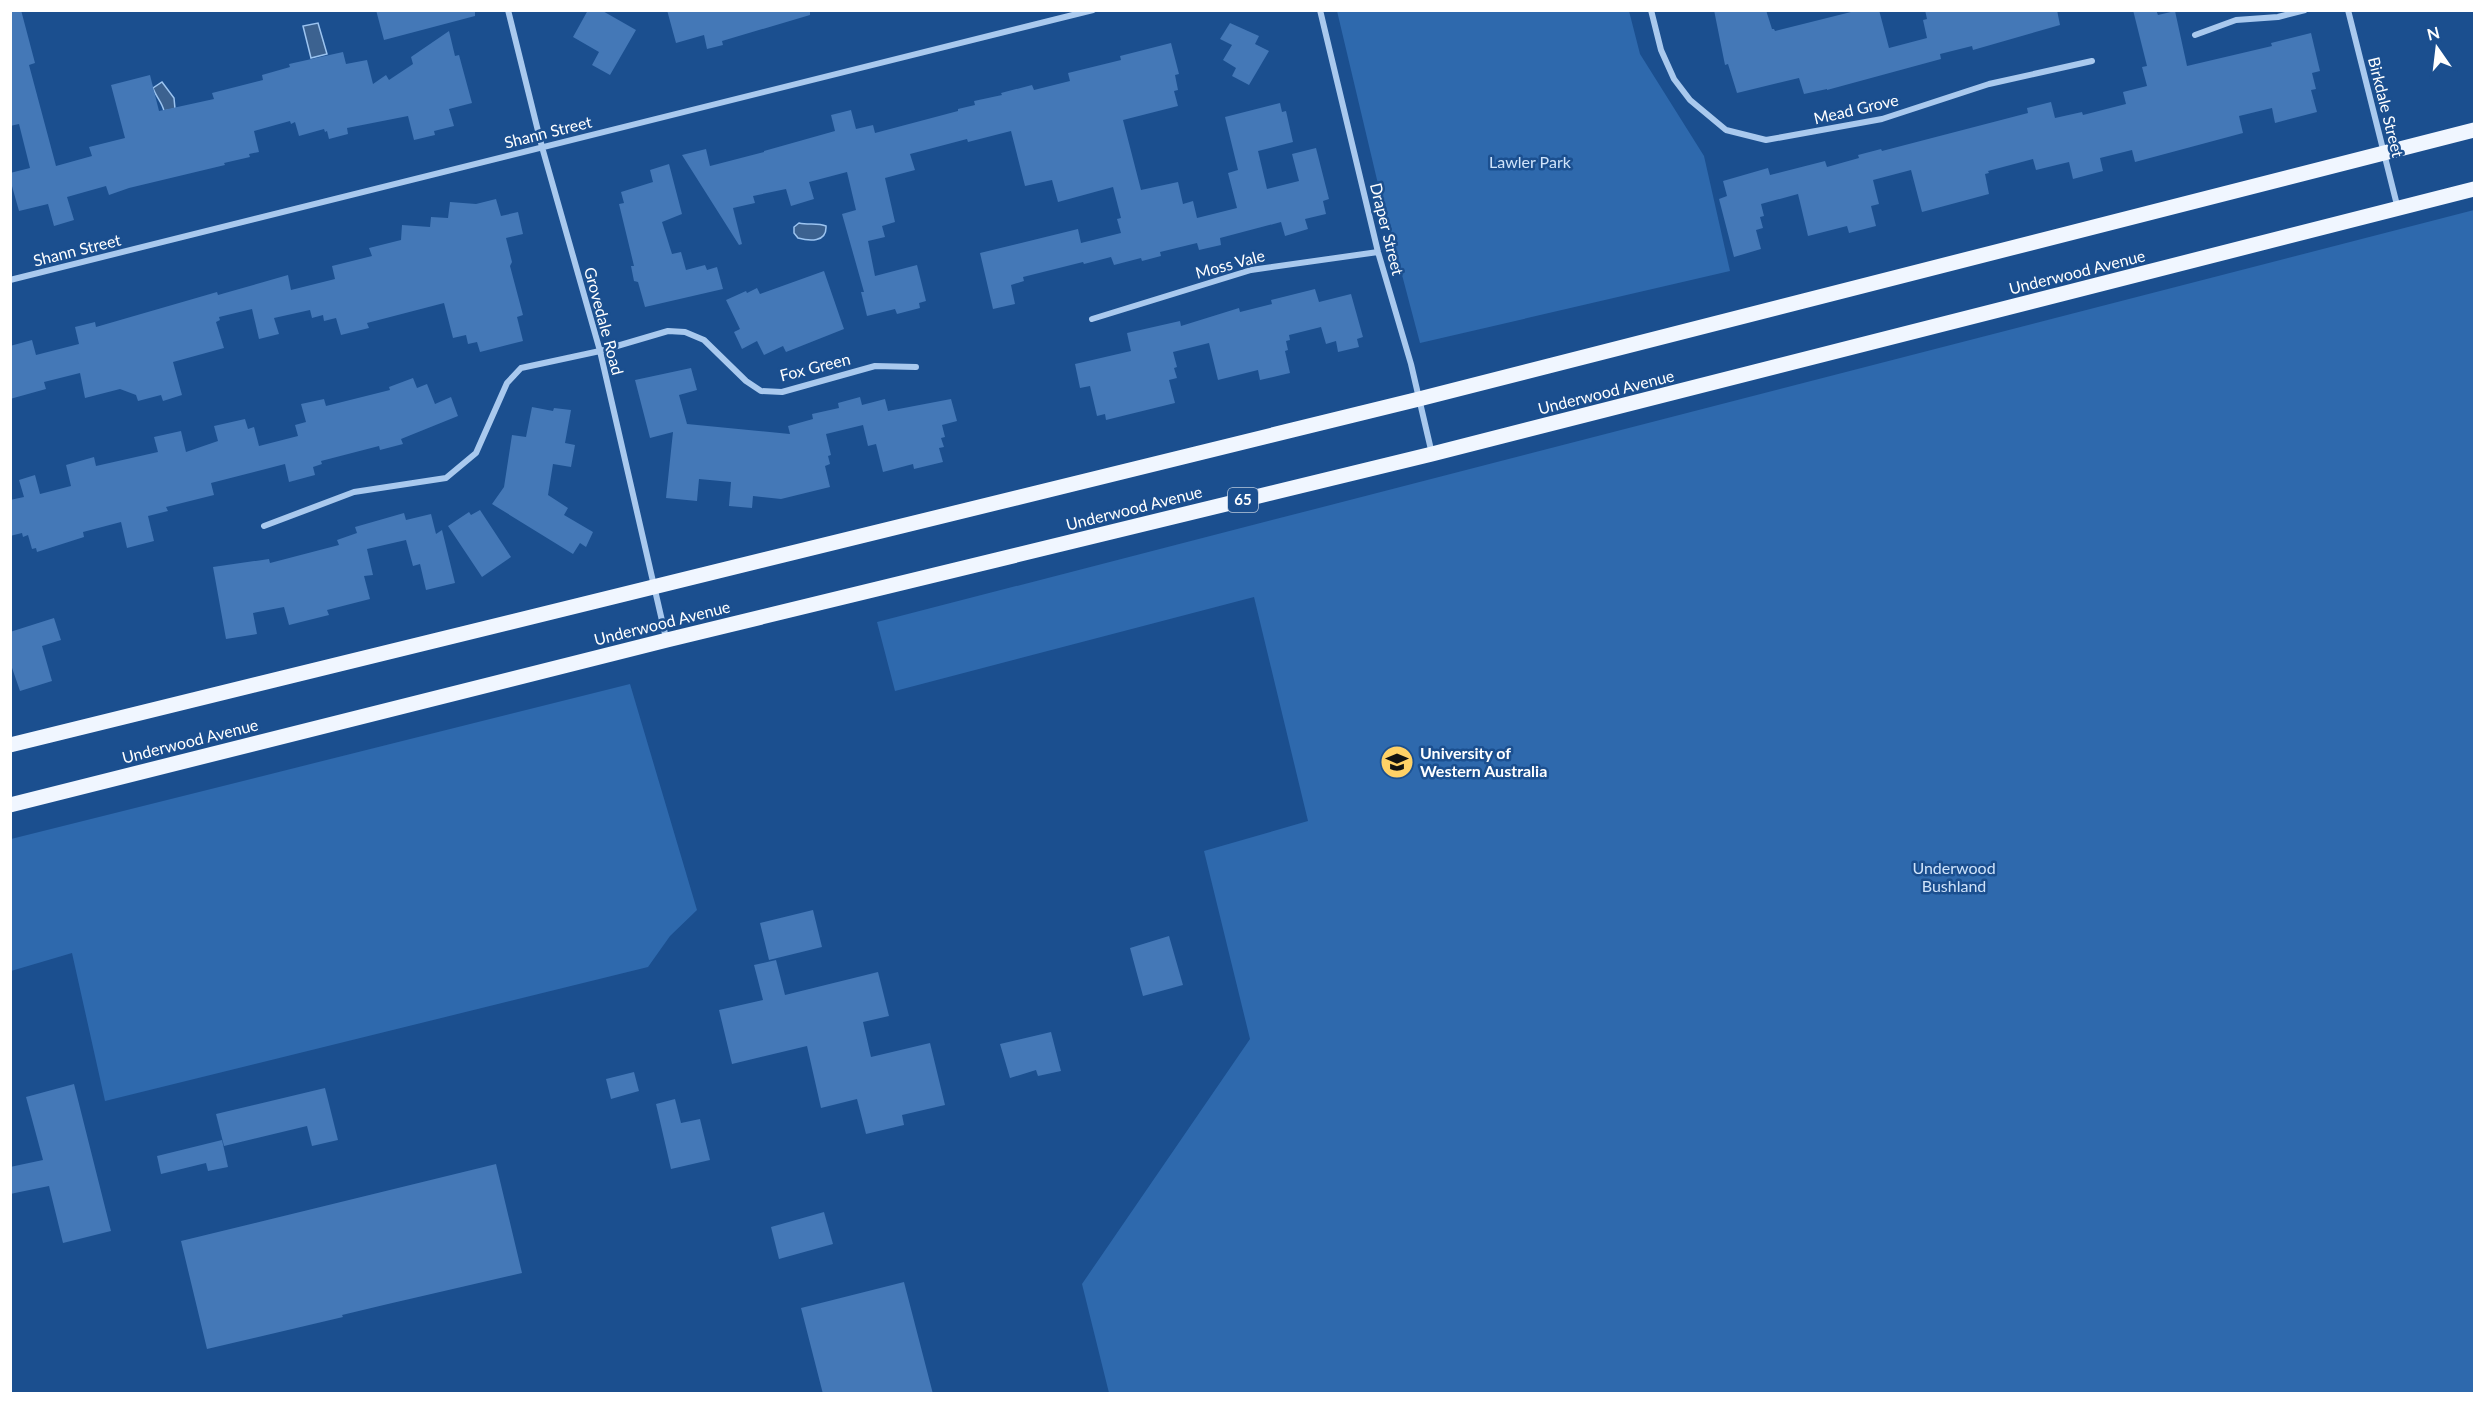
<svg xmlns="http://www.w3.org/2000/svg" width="2485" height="1404" viewBox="0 0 2485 1404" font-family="Lato,sans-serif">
  <rect width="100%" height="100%" fill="#1b4f8f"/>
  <!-- green -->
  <path fill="#2e69ad" d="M1337,11H1629L1640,54L1704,156L1730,271L1420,343L1378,184Z
    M2474,210V1393H1109L1082,1284L1250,1039L1204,851L1308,821L1254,597L895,691L877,622Z
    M630,684L697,910L670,936L648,967L105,1101L72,953L11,971V839Z"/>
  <!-- water -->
  <path fill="#3c6290" stroke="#9cc4f0" stroke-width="1.5" d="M318,23L327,54L311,58L303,26Z
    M162,82L174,98L175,109L164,111C162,102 156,97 153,88Z
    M799,223C808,225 818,223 826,226C827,243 809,241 798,238L794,233V227Z"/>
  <!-- building -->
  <path fill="#4478b7" d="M10,10H21L35,63L29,65L56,166L92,156L89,147L125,138L111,85L150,75L159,111L214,99L212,93L263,80L262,75L290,67L289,64L343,52L346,64L367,60L373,84L386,75L389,80L413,64L411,57L449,31L455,56L459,55L472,103L449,109L454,126L434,131L435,135L414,140L408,116L347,128L348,134L329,139L327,131L325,132L324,129L299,136L295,122L291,124L290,121L254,131L259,152L249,154L250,157L224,163L225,165L129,188L109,195L106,186L67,197L74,220L54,226L48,204L19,211L10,179V173L30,168L19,124L10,126Z
    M376,10H475V16L384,40Z
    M588,10H601L636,30L610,75L592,65L599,52L573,37Z
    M667,10H810V15L722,41L723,45L707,49L704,35L676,43Z
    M1714,10H1766L1772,29H1774L1775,31L1859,10H1879L1889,48L1927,38L1923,20L1927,19L1925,10H2057L2060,25L1973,50L1972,46L1940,54L1941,59L1827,90V89L1804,94L1799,78L1737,93L1728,64L1725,65Z
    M2133,10H2156L2158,15L2175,11L2187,66L2272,46L2271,43L2311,33L2320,71L2312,73L2316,89L2311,90L2317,112L2275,123L2272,108L2239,116L2243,133L2135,162L2132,150L2100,158L2103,171L2073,179L2069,162L2036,170L2033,159L1988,171L1989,173L1985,174L1989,194L1922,212L1911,170L1873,180L1879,204L1871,206L1876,226L1849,233L1847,226L1808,236L1798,194L1761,204L1764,216L1760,217L1763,228L1756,230L1761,249L1734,257L1719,199L1727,196L1723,181L1768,168L1770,175L1825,161L1827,167L1859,158L1858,155L1881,149L1882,151L2028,113L2027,108L2051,102L2055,118L2082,112L2083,115L2126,104L2123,92L2147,86L2142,67L2147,66Z
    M1230,23L1259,36L1255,44L1269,51L1249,85L1232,76L1236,68L1223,60L1232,45L1220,39Z
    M1171,43L1179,74L1175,75L1178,90L1174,91L1178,106L1123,120L1141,190L1178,182L1183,204L1193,201L1197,218L1237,208L1228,173L1238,170L1225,117L1280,103L1282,112L1286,111L1293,142L1258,151L1267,189L1299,181L1292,154L1316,148L1329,199L1323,201L1326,214L1305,219L1308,229L1285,236L1281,222L1220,238L1221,245L1199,250L1197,243L1160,252L1161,256L1142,261L1141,258L1114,265L1111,257L1084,264L1083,262L1023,277L1024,281L1011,285L1015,304L993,309L980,253L1078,229L1081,243L1121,233L1117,219L1121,218L1113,187L1058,202L1052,180L1025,186L1011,131L968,142L967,139L910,154L915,170L885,178L895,222L882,226L885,237L868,241L875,276L917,265L926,301L919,303L920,308L897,314L895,309L867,316L861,292H864L842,214L856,210L847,172L809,182L814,199L791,206L786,189L753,196L755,203L733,208L742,244L739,245L682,155L706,149L710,166L764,152V151L835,131L831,115L851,110L856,129L873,125L875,133L958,111V109L975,105L974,101L1002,95L1001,93L1032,85L1034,90L1070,81L1068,73L1121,60L1120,56Z
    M669,164L682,214L662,222L672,254L681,252L686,270L705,265L707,270L717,267L723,289L645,307L638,282L634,281L631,266H634L619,204L624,203L621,192L653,182L650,170Z
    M496,199L501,216L518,212L523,234L506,238L512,262L510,266L523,315L517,317L523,341L480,352L477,342L468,344L466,335L453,338L444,303L367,323L369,328L341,335L336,318L324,321L323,315L312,318L310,310L274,318L279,334L259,339L252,309L219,317L220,320L216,322L224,348L173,362L182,395L163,401L161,395L138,401L136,395L120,389L85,398L80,373L44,382L46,389L10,399V346L32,340L36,355L79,344L75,327L95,322L96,327L217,292L218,295L288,275L291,290L335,279L332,266L372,256L369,248L401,240L402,225L430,227L431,217L448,218L450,202L476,204Z
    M824,271L844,329L786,352L783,346L764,355L757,341L742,349L734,332L740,329L726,300L746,291L747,293L757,288L760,294Z
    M1315,289L1319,302L1351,294L1363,337L1357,339L1359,347L1338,352L1336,341L1326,344L1321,327L1289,335L1290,340L1286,341L1288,350L1285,351L1290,373L1260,380L1258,370L1218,380L1209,343L1173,352L1177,367L1174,368L1177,378L1169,380L1175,403L1106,420L1105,414L1097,416L1090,386L1080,388L1075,364L1131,351L1127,333L1180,321L1181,326L1239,308L1240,312L1272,304L1271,300Z
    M691,368L697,390L679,395L687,424L790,434L788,426L813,419L812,414L839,408L838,403L860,397L862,405L885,399L888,411L951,399L957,421L942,425L945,437L941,438L944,447L939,448L943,462L914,469L913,464L883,472L876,444L868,446L863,425L826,434L831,455L828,456L830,464L825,466L830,487L781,499L753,496L752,508L729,506L731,482L699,479L697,501L666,498L673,432L650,438L635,380Z
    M413,378L417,388L427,384L435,404L451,397L458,416L401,439L403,444L380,450L379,446L321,461L322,464L313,467L315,475L289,482L285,464L211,483L214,495L166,507L168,511L148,516L154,541L127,548L121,522L83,532L84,537L37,552L36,548L32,549L28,535L23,537L22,533L10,536V500L24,497L19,480L35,475L40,494L71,486L66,465L94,457L96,466L158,452L154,437L181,431L186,452L218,441L214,426L245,419L248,429L254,427L259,446L298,436L295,425L306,422L301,404L324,399L326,406L390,390L389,387Z
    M532,407L553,411L554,408L571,410L565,443L575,445L571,467L553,464L548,495L568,508L564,515L593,532L586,547L580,543L573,554L492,504L504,487L512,435L526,437Z
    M480,510L511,557L482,577L448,526L469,512L471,515Z
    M404,513L406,520L431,514L436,534L442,530L455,583L426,590L420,564L413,566L406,540L367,549L373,575L364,576L370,599L327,610L329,615L289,625L284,607L253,613L257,634L226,639L213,567L269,559L270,563L339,545L337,540L357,533L355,527Z
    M54,618L61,640L42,646L52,681L20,691L10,662V632Z
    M813,910L822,947L769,960L760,923Z
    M1169,936L1183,985L1143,996L1130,948Z
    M776,960L785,995L878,972L889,1016L863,1022L871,1057L930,1043L945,1105L902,1115L904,1125L866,1134L857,1099L821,1108L807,1046L732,1064L719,1010L763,1000L754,965Z
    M1051,1032L1061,1071L1038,1076L1036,1070L1010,1078L1000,1044Z
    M634,1072L639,1091L611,1099L606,1079Z
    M74,1084L111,1231L63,1243L49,1186L10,1194V1167L43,1160L26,1097Z
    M325,1088L338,1140L312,1146L307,1126L224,1146L216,1114Z
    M675,1099L681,1123L700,1119L710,1160L671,1169L656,1104Z
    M222,1140L228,1167L208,1171L206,1163L161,1174L157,1156Z
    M496,1164L522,1273L388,1304L342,1315L343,1317L207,1349L181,1241Z
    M824,1212L833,1244L779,1259L771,1227Z
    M904,1282L933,1394H823L801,1308Z"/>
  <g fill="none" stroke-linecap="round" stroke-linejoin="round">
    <!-- minor -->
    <path stroke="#a9c9ee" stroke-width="6" d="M508,10L542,147L600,351L666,638
      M1320,10L1378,252L1411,364L1432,454
      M1651,10L1661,50L1674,79L1690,100L1726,130L1766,140L1882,119L1989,84L2092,61
      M2348,10L2398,209
      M2195,35L2236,20L2278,17L2305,10
      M10,280L1093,10
      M1092,319L1251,270L1378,252
      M264,526L354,492L446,478L476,453L507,383L521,368L600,351L668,331L685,332L704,340L746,381L761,391L782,392L875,366L916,367"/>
    <!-- primary -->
    <path stroke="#f0f6ff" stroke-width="15" d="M10,745L1419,399L2474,130
      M10,805L667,640L1432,454L2474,189"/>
  </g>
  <!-- icons -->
  <defs>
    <g id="university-disc" transform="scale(1.725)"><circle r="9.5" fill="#ffd166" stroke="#1b4f8f"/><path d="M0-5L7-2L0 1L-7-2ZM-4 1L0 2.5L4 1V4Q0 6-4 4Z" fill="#111"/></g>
  </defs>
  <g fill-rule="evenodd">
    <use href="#university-disc" x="1397" y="762"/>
  </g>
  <g text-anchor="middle" stroke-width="5" stroke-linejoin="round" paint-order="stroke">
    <!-- shield labels -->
    <rect fill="#1b4f8f" stroke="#bbcadd" stroke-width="1.5" x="1228" y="488" width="30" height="24" rx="4.5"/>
    <g font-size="15" font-weight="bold" fill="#fff">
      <text x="1243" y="505">65</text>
    </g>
    <!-- street labels -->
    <g font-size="16" fill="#fff" stroke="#1b4f8f">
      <text transform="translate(2386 107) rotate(76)" y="6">Birkdale Street</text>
      <text transform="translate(1856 109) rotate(-13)" y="6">Mead Grove</text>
      <text transform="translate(548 132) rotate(-14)" y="6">Shann Street</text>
      <text transform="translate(1387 229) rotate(76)" y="6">Draper Street</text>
      <text transform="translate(77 250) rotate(-14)" y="6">Shann Street</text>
      <text transform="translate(1230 264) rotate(-15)" y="6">Moss Vale</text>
      <text transform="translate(2077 272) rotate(-14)" y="6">Underwood Avenue</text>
      <text transform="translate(604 321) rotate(75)" y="6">Grovedale Road</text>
      <text transform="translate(815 367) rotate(-14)" y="6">Fox Green</text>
      <text transform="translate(1606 392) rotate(-14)" y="6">Underwood Avenue</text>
      <text transform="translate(1134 508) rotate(-14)" y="6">Underwood Avenue</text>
      <text transform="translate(662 623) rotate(-14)" y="6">Underwood Avenue</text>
      <text transform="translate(190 741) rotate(-14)" y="6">Underwood Avenue</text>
    </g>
    <!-- park labels -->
    <g font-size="16" fill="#cfe3fa" stroke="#1b4f8f">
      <text x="1530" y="168">Lawler Park</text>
      <text x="1954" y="874">Underwood<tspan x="1954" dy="18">Bushland</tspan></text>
    </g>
    <!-- poi labels -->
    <g font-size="16" font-weight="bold" fill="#fff" stroke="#1b4f8f" text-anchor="start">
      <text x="1420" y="759">University of<tspan x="1420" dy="18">Western Australia</tspan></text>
    </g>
  </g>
  <!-- border -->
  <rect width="2485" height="1404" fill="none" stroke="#ffffff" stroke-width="24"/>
  <!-- north arrow -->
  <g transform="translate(2437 48) rotate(346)" stroke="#1b4f8f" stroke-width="4.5" paint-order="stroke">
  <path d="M0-4.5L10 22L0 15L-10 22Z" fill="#ffffff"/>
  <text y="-9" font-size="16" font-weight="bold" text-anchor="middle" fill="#ffffff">N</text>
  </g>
</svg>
